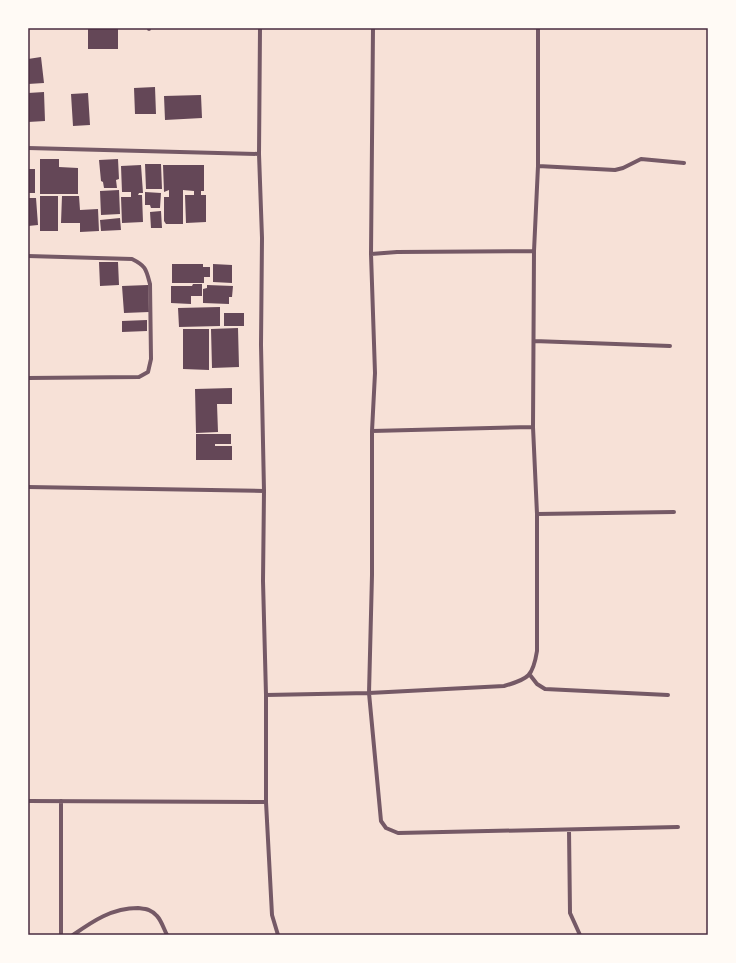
<svg xmlns="http://www.w3.org/2000/svg" width="736" height="963" viewBox="0 0 736 963" font-family="Overpass,sans-serif">
  <rect width="100%" height="100%" fill="#f7e1d7"/>
  <!-- building -->
  <path fill="#644757" d="M88,28H118V49H88Z
    M41,57L44,83L28,84V59Z
    M155,87L156,114H135L134,88Z
    M44,92L45,121L28,122V93Z
    M88,93L90,125L73,126L71,94Z
    M201,95L202,118L165,120L164,96Z
    M40,159H59V167L78,168V194H40Z
    M118,159L119,179L116,180L117,188H104L103,182L101,181L99,160Z
    M145,164H161L162,189H146Z
    M141,165L143,193H139L138,195H142L143,222L122,223L121,197H131V192H122L121,166Z
    M163,165H204V191H201V195H206V222L186,223L185,195H194V191L183,190V224H166L164,221V197H169V190L164,192Z
    M28,169H35V193H28Z
    M119,190L120,214L101,215L100,191Z
    M145,192L161,193L160,208H151L150,205H145Z
    M40,196H58V231H40Z
    M62,196H79L80,210L98,209L99,231L80,232V223H61Z
    M28,198H36L38,225L28,226Z
    M161,211L162,228H151L150,212Z
    M120,218L121,230L101,231L100,220Z
    M99,262H118L119,285L100,286Z
    M172,264H203V267H210V277H204V283H172Z
    M213,264L232,265V283L213,282Z
    M193,284H202V296H191V304L171,303V286H192Z
    M148,285L149,312L124,313L122,286Z
    M207,285L233,286L232,297H229V304L203,303V289L207,288Z
    M220,307V326L179,327L178,308Z
    M224,313H244V326H224Z
    M147,320V331L122,332V321Z
    M238,328L239,367L212,368L211,329Z
    M183,329H209V370L183,369Z
    M232,388V404H217L218,432L196,433L195,389Z
    M196,434H231V444H215V446H232V460H196Z"/>
  <g fill="none" stroke-linecap="round" stroke-linejoin="round">
    <!-- minor -->
    <path stroke="#755966" stroke-width="4" d="M149,28V29
      M260,28L259,154L262,238L261,345L264,491L263,581L266,695V802L272,915L278,935
      M373,28L371,254L375,373L372,431V575L369,693L381,821L386,828L398,833L678,827
      M28,148L259,154
      M538,166L615,170L623,168L641,159L684,163
      M371,254L397,252L534,251
      M28,256L132,259C146,266 146,269 150,284L151,359L148,372L139,377L28,378
      M534,341L670,346
      M372,431L533,427
      M28,487L264,491
      M537,514L674,512
      M530,675L537,684L545,689L668,695
      M266,695L369,693L504,686C529,679 533,676 537,651V514L533,427L534,251L538,166V28
      M28,801L266,802
      M569,830L570,913L580,935
      M61,935V801
      M73,935C93,921 112,908 138,908C146,909 151,909 157,916C161,920 164,929 167,935"/>
  </g>
  <!-- border -->
  <rect width="736" height="963" fill="none" stroke="#fffaf5" stroke-width="58"/>
  <rect x="29" y="29" width="678" height="905" fill="none" stroke="#4a2c40" stroke-width="1.5"/>
</svg>
